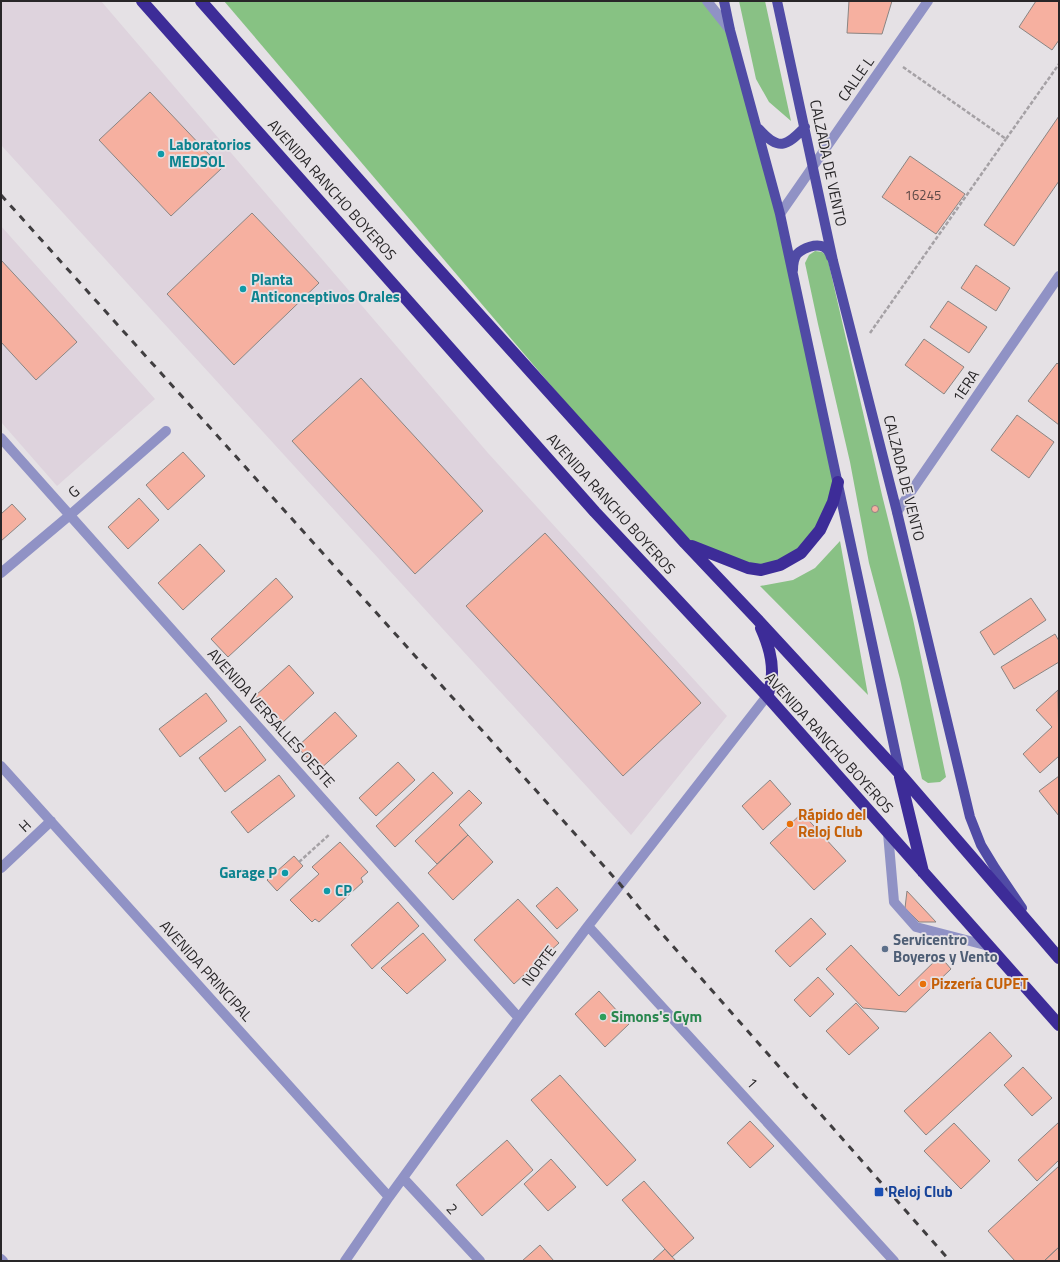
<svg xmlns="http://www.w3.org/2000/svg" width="1060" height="1262" viewBox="0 0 1060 1262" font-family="'Titillium Web',sans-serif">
  <rect width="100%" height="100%" fill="#e5e1e5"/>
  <!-- built -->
  <path fill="#ded3dd" d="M1,1H101L488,453L727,716L631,835L1,145Z
    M1,226L155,399L57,486L1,422Z"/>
  <!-- green -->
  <path fill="#89c185" d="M739,1H765L791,121L769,102L756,79Z
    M815,251L822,252L827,256L882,495L913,619L946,777L940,782L928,783L922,779L900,679L869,563L850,462L818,324L805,263L809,255Z
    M840,541L868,695L760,586L793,580L815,568Z"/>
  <!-- forest -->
  <path fill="#87c283" d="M224,1H707L730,30L757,127L838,482L824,522L801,553L761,570L685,543Z"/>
  <!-- building -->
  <path fill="#f6b0a0" stroke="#8a8583" d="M849,1H892L882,34L847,33Z
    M1036,1H1059V40L1052,50L1019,27Z
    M150,92L222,168L171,216L99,140Z
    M1059,116V181L1014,246L984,225Z
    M910,156L965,194L936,234L882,197Z
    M252,213L319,283L234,365L167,294Z
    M1,260L77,342L36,380L1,342Z
    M976,265L1010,288L996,311L961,288Z
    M948,301L987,327L969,353L930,327Z
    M924,339L964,367L944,394L905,365Z
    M1057,363L1059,365V425L1028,401Z
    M361,378L483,511L415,574L292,441Z
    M1017,415L1054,442L1029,478L991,450Z
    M183,452L205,476L168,510L146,485Z
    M139,498L159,520L128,549L108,527Z
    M12,504L26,519L1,541V514Z
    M871.5 509a3.5 3.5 0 1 1 7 0a3.5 3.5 0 1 1-7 0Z
    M545,533L701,703L623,776L466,606Z
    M200,544L225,571L183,610L158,583Z
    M276,578L293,597L228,657L211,639Z
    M1031,598L1046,620L994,655L980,632Z
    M1055,634L1059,641V662L1014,689L1001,667Z
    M289,665L314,693L281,724L255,696Z
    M1058,690L1059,756L1040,773L1023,754L1052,727L1036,710Z
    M206,693L227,721L180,757L159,729Z
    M335,712L357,736L319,770L297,747Z
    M240,726L266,760L225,792L199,758Z
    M398,762L415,780L376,816L359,798Z
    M433,772L453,793L395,847L376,826Z
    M279,775L295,796L248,833L231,812Z
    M1059,776V816L1039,791Z
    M770,780L791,804L763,830L742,806Z
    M469,790L482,803L459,825L468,835L437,864L415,841Z
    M802,813L846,861L814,890L770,843Z
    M468,835L493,862L453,900L428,873Z
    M340,842L368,872L361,878L363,882L319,922L315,919L312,922L290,900L319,874L312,867Z
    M294,856L303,866L277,891L267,880Z
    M557,887L578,910L557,929L536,906Z
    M907,891L936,922H919L905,908Z
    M518,899L559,943L514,984L474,940Z
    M398,902L419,926L372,969L351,945Z
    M811,918L826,934L790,967L775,951Z
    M423,933L446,960L407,994L381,968Z
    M851,945L899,996L940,956L951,969L906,1012L863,1008L826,969Z
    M818,977L834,994L810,1017L794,1000Z
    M599,991L629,1024L605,1047L575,1014Z
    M856,1003L879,1028L849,1055L826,1031Z
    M990,1032L1012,1056L926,1135L904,1111Z
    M1023,1067L1052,1098L1032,1116L1004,1085Z
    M560,1075L636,1160L607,1186L531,1100Z
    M750,1121L774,1146L750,1168L727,1143Z
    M1059,1122V1160L1037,1181L1018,1160Z
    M954,1123L990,1161L961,1189L924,1151Z
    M507,1140L533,1170L482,1216L456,1185Z
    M551,1159L576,1187L548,1211L524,1184Z
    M1059,1166V1247L1044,1261H1015L988,1231Z
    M644,1181L694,1238L672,1257L622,1200Z
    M540,1245L554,1261H522Z
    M1059,1247V1261H1044Z
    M665,1249L676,1261H652Z"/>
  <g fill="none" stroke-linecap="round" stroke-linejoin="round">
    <!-- path -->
    <path stroke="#a5a1a5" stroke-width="2.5" stroke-dasharray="4 2" stroke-linecap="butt" d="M903,67L1006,139L1059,64
      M870,333L1006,139
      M299,862L330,834"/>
    <!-- minor -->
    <path stroke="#9092c5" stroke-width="10" d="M707,1L730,30
      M780,214L928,1
      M1,438L343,822L519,1018
      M897,512L1059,276
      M1,573L70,515L166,431
      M1,766L389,1197
      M888,833L894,902L916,927L989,946
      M1,868L51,821
      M588,926L894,1261
      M403,1178L480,1261
      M1,1259L3,1261
      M345,1261L389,1197L519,1018L588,926L767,696"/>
    <!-- major -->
    <path stroke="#504ba5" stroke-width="10" d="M724,1L730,30L780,214L900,774
      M777,1L833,261L897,512L970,817L981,845L995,868L1022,908
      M759,129C779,151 786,147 805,127
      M793,270C793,264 794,258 797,254C803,248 816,243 824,247C828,249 830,253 831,257"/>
    <!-- highway -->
    <path stroke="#3d2c98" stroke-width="12" d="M142,1L595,512L767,696L1059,1025
      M201,1L421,250L685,543L756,618L900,774L1059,958
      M692,546L748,568L761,570L780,565L801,553L820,530L833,502L838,482
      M761,628C771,650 777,674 767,696
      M900,777L923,872"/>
    <!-- rail -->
    <path stroke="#403e40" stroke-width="3" stroke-dasharray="7 7" stroke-linecap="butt" d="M1,195L620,884L642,911L950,1261"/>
  </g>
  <!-- markers -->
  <g fill="#0f9aa8" stroke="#e5e1e5" stroke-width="1.5">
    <circle cx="161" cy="154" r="4"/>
    <circle cx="243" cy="289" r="4"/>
    <circle cx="285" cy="873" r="4"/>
    <circle cx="327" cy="891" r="4"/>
  </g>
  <g fill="#e8710a" stroke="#e5e1e5" stroke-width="1.5">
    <circle cx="790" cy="824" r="4"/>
    <circle cx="923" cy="984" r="4"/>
  </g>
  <circle fill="#5c6f8a" stroke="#e5e1e5" stroke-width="1.5" cx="885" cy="949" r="4"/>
  <circle fill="#2e9e5b" stroke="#e5e1e5" stroke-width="1.5" cx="603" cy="1017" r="4"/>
  <rect fill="#1a4fb4" stroke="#e5e1e5" stroke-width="1.5" x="874" y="1187" width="10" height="10" rx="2"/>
  <g text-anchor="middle" stroke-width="3.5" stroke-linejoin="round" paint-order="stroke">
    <!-- number labels -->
    <g font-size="13" fill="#5c4846">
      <text x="923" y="200">16245</text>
    </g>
    <!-- street labels -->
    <g font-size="15" fill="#282628" stroke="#e5e1e5">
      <text transform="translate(856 79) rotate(-55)" y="5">CALLE L</text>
      <text transform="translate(828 163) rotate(78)" y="5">CALZADA DE VENTO</text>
      <text transform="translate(332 190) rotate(48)" y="5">AVENIDA RANCHO BOYEROS</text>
      <text transform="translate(966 386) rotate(-56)" y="5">1ERA</text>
      <text transform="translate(904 478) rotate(76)" y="5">CALZADA DE VENTO</text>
      <text transform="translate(74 492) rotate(-41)" y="5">G</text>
      <text transform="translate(611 504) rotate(48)" y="5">AVENIDA RANCHO BOYEROS</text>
      <text transform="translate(271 718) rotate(48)" y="5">AVENIDA VERSALLES OESTE</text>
      <text transform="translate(829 743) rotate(48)" y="5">AVENIDA RANCHO BOYEROS</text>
      <text transform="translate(25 826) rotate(-43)" y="5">H</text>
      <text transform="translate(539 966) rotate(-53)" y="5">NORTE</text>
      <text transform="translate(206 971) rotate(48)" y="5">AVENIDA PRINCIPAL</text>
      <text transform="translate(752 1083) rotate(48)" y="5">1</text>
      <text transform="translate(452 1209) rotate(47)" y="5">2</text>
    </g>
    <!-- culture labels -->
    <g font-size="15" font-weight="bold" fill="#0d838f" stroke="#e5e1e5" text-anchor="start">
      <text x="169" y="150">Laboratorios<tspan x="169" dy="17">MEDSOL</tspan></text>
      <text x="251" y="285">Planta<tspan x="251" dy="17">Anticonceptivos Orales</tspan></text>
      <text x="277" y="878" text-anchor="end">Garage P</text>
      <text x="335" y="896">CP</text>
    </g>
    <!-- food labels -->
    <g font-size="15" font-weight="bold" fill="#c56008" stroke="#e5e1e5" text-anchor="start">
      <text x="798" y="820">Rápido del<tspan x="798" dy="17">Reloj Club</tspan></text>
      <text x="931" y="989">Pizzería CUPET</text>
    </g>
    <!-- service labels -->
    <g font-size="15" font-weight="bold" fill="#4e5e75" stroke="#e5e1e5" text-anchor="start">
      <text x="893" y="945">Servicentro<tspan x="893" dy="17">Boyeros y Vento</tspan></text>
    </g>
    <!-- leisure labels -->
    <g font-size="15" font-weight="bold" fill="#27864d" stroke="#e5e1e5" text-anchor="start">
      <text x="611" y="1022">Simons's Gym</text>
    </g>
    <!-- transit labels -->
    <g font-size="15" font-weight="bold" fill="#164399" stroke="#e5e1e5" text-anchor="start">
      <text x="888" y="1197">Reloj Club</text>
    </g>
  </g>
  <!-- border -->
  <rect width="1060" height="1262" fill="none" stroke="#282628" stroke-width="4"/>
</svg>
